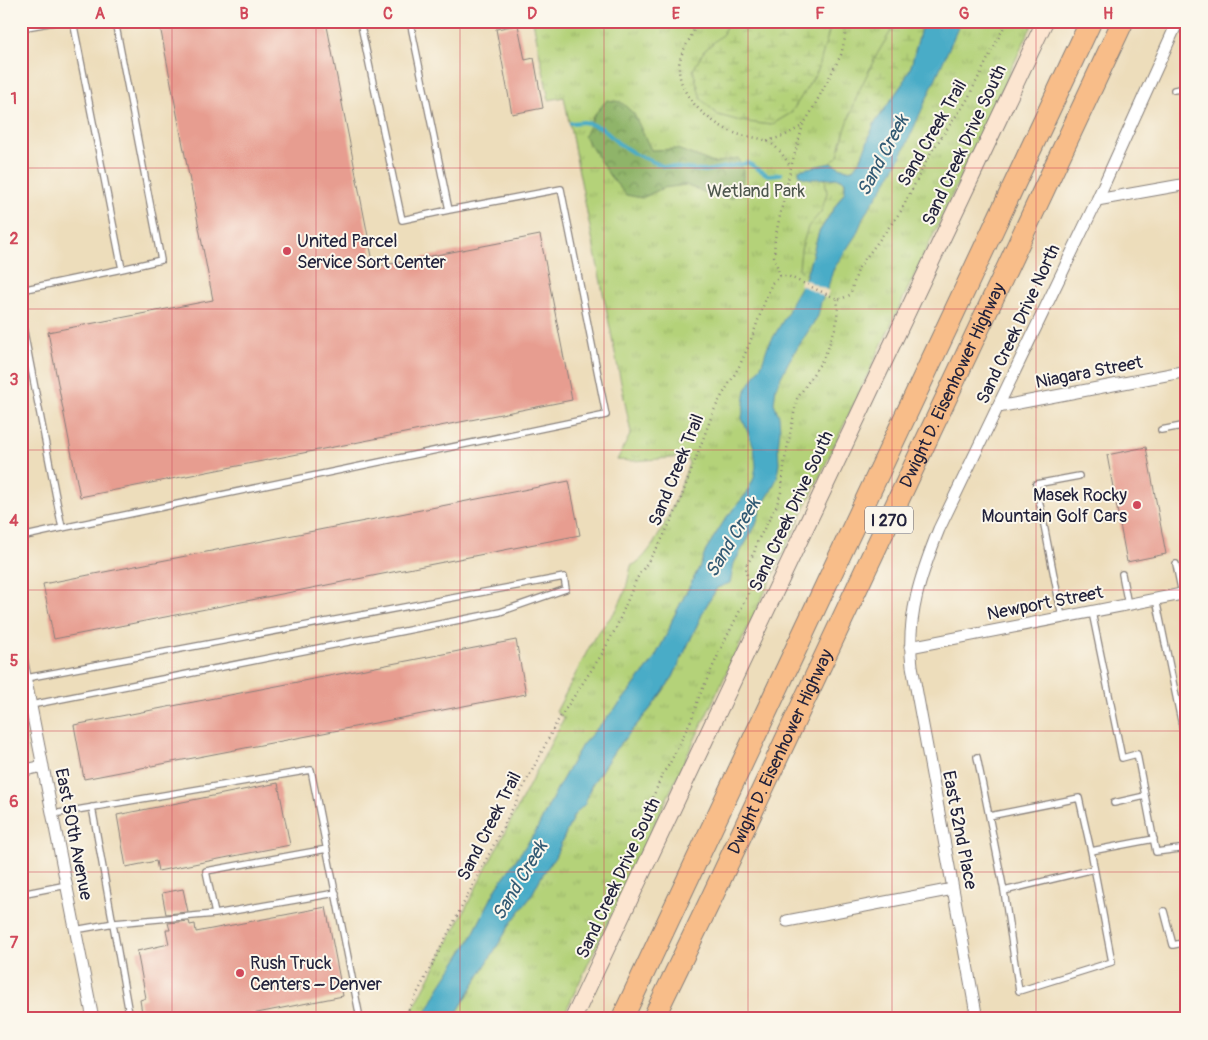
<svg xmlns="http://www.w3.org/2000/svg" width="1208" height="1040" viewBox="0 0 1208 1040" font-family="Pangolin,sans-serif">
  <defs>
    <pattern id="grass-tufts" width="24" height="20" patternUnits="userSpaceOnUse" patternTransform="scale(1.25)"><rect width="24" height="20" fill="#b4d279"/><path d="M3 7l-1-3M5 7V3M7 7l1-3M15 17l-1-3M17 17v-4M19 17l1-3" fill="none" stroke="#9ab46a"/></pattern>
    <pattern id="forest-crowns" width="20" height="18" patternUnits="userSpaceOnUse" patternTransform="scale(1.25)"><rect width="20" height="18" fill="#8fb469"/><path d="M2 6a3 3 0 1 1 6 0M12 15a3 3 0 1 1 6 0" fill="none" stroke="#749258"/></pattern>
    <pattern id="wetland-marsh" width="20" height="14" patternUnits="userSpaceOnUse" patternTransform="scale(1.25)"><rect width="20" height="14" fill="#b4d279"/><path d="M1 5h8M5 5V1M11 12h8M15 12V8" fill="none" stroke="#9ab46a"/></pattern>
  </defs>
  <rect width="100%" height="100%" fill="#fbf7ec"/>
  <filter id="ink" filterUnits="userSpaceOnUse"><feTurbulence type="fractalNoise" baseFrequency=".02" numOctaves="2"/><feDisplacementMap in="SourceGraphic" scale="10" xChannelSelector="R" yChannelSelector="G"/><feConvolveMatrix kernelMatrix="1 2 1 2 8 2 1 2 1" color-interpolation-filters="sRGB"/></filter>
  <filter id="wash" filterUnits="userSpaceOnUse"><feTurbulence type="fractalNoise" baseFrequency=".0096" numOctaves="4" result="noise"/><feDisplacementMap in="SourceGraphic" scale="20" xChannelSelector="R" yChannelSelector="G"/><feGaussianBlur stdDeviation="1.12" result="paint"/><feColorMatrix in="noise" values="0 0 0 0 0 0 0 0 0 0 0 0 0 0 0 0 0 1.4 0 .05"/><feComposite in="paint" operator="in"/></filter>
  <g filter="url(#wash)">
    <rect width="100%" height="100%" fill="#edddbb"/>
    <!-- grass -->
    <path fill="url(#grass-tufts)" stroke="#6b7a5a" d="M533,21H1034L802,514L562,1019H453L513,920L530,898L541,877L555,857L574,815L585,804L591,786L615,750L651,708L673,677L705,608L717,588L730,582L734,563L756,525L761,508L767,497L748,489L747,493L726,518L707,548L700,566L672,620L669,630L653,661L622,701L582,745L557,789L536,831L497,887L469,942L462,952L423,1019H408L564,718L556,712L594,638L617,609L626,589L631,566C657,555 680,489 689,463L687,459L683,457L633,461L617,460L631,433L564,97L549,100Z"/>
    <!-- forest -->
    <path fill="url(#forest-crowns)" stroke="#586b52" d="M607,100L621,102L634,114L651,150L677,149L714,163L738,158C747,176 744,183 732,198L709,194L686,185L663,188L642,198L626,195L610,176L584,136L594,115Z"/>
    <!-- wetland -->
    <path fill="url(#wetland-marsh)" stroke="#6b7a5a" d="M728,21H832L818,70L791,113L771,125L740,121L718,115L701,99L693,70L704,51L723,34Z
      M897,21H923C919,42 914,64 903,83C895,95 887,105 880,118C871,135 865,155 853,169L846,170L831,163L838,156L842,139L858,93L876,56Z
      M839,178L845,181V191L819,232L806,276L799,268L801,250L808,227L821,212L827,193L825,179Z"/>
    <!-- water -->
    <path fill="#48acc7" stroke="#356781" d="M923,21H961L904,150L887,181L865,214L856,235L833,270L828,287L821,302L818,316L789,361L776,387L774,403L779,416L780,430L778,447L779,463L777,478L771,491L761,508L756,525L734,563L730,583L717,588L705,608L673,677L651,708L615,750L591,786L585,804L574,815L555,857L541,877L530,898L513,920L453,1019H423L440,986L469,942L497,887L536,831L557,789L582,745L622,701L653,661L669,630L672,620L700,566L707,548L726,518L747,493L754,478L756,466L754,447L742,418L746,390L762,364L767,348L788,312L792,301L799,289L806,276L819,232L845,191V181L839,178L811,179L799,176V170L831,163L846,170L853,169L861,159L874,124L903,83L911,66Z"/>
    <!-- pier -->
    <path fill="#edddbb" d="M802,278L829,291L826,298L799,284Z"/>
    <g fill="none" stroke-linecap="round" stroke-linejoin="round">
      <!-- stream -->
      <path stroke="#48acc7" stroke-width="4" d="M571,123L584,122L602,128L618,143L635,154L663,166L705,171L748,163L768,175L781,174"/>
    </g>
    <g id="blocks">
      <!-- building -->
      <path fill="#e79d90" d="M159,21H326L374,267L540,235L572,400L80,497L48,332L213,300Z
        M518,25L525,60L534,58L543,108L512,114L496,29Z
        M1146,447L1166,554L1127,562L1107,455Z
        M569,481L580,535L54,639L43,584Z
        M516,640L526,694L84,779L74,725Z
        M278,783L290,845L158,871L156,861L126,867L117,815Z
        M183,889L188,912L166,914L162,893Z
        M326,907L343,996L227,1019H143L140,1000L146,998L137,951L169,944L166,930H170L168,923L189,921L190,925L195,924L196,932Z"/>
    </g>
  </g>
  <g filter="url(#ink)">
    <use href="#blocks" fill-opacity="0" stroke="#88807b" stroke-width="1"/>
    <g fill="none" stroke-linecap="round" stroke-linejoin="round">
      <!-- service casing -->
      <g stroke="#88807b" stroke-width="8">
        <path id="service" d="M115,21L161,260L122,269
          M360,21L402,220L449,210
          M21,28L60,21
          M1174,90L1187,88
          M21,290L122,269L73,21
          M21,316L62,528L606,415L561,189L449,210L410,21
          M1161,430L1187,425
          M21,537L62,528
          M1176,564L1182,594
          M1122,574L1128,605
          M1156,599L1187,750
          M1092,612L1122,758L1137,754L1156,852L1187,848
          M1062,617L1036,484L1079,476
          M26,678L564,577L566,589L500,612L31,705
          M977,757L989,816
          M1114,803L1145,796
          M92,807L130,1019
          M53,814L311,770L360,1018
          M327,849L206,871L215,914L336,893
          M1091,851L1112,962L1019,991L1004,891L989,816L1079,798L1091,851L1154,839
          M1004,891L1094,869
          M21,894L67,885
          M1164,911L1173,945L1187,942
          M75,930L114,923L215,914"/>
      </g>
      <!-- minor casing -->
      <g stroke="#88807b" stroke-width="13">
        <path id="minor" d="M1097,200L1187,184
          M998,407L1187,371
          M910,647L1187,593
          M21,656L93,1019
          M21,771L43,766
          M787,921L953,889
          M977,1019L912,666C906,617 921,574 939,529L1097,200L1178,21"/>
      </g>
      <!-- secondary casing -->
      <g stroke="#88807b" stroke-width="18">
        <path id="secondary" d="M573,1019L1045,21"/>
      </g>
      <!-- motorway casing -->
      <g stroke="#88807b" stroke-width="23">
        <g id="motorway">
          <path d="M622,1019L1091,21"/>
          <path id="s1" d="M653,1019L712,897L1123,21"/>
        </g>
      </g>
      <!-- path -->
      <path stroke="#88807b" stroke-width="2.5" stroke-dasharray="1 4" stroke-linecap="butt" d="M696,21C694,38 679,50 679,68C679,98 711,124 737,134C746,137 758,137 767,141C777,146 785,157 790,166
        M767,141L784,136L802,126
        M780,276L774,256L775,238L791,167L803,125L810,114L841,55L845,38L846,21
        M649,807L663,773L669,765L692,718L699,697L724,642L748,595L749,586L746,571L747,564L754,553L758,540L776,507L781,492L785,459L797,399L823,359L828,348L836,326L838,307L837,299
        M404,1019L557,722L602,654L616,628L636,580L660,543L677,509L712,415C721,394 735,377 744,356C755,332 762,307 772,283L780,276H788L837,299H841L850,295L859,267L901,211L931,152L966,102L1007,21"/>
      <!-- service -->
      <use href="#service" stroke="#fff" stroke-width="5.5"/>
      <!-- minor -->
      <use href="#minor" stroke="#fff" stroke-width="11"/>
      <!-- secondary -->
      <use href="#secondary" stroke="#fce5d0" stroke-width="16"/>
      <!-- motorway -->
      <use href="#motorway" stroke="#f8bd89" stroke-width="21"/>
    </g>
  </g>
  <!-- grid -->
  <path fill="none" stroke="#d1495b" stroke-width="1" stroke-opacity="0.55" d="M172,21V1019M316,21V1019M460,21V1019M604,21V1019M748,21V1019M892,21V1019M1036,21V1019M21,168H1187M21,309H1187M21,450H1187M21,590H1187M21,731H1187M21,872H1187"/>
  <!-- markers -->
  <g fill="#d1495b" stroke="#fbf7ec" stroke-width="2">
    <circle cx="287" cy="251" r="5"/>
    <circle cx="1137" cy="505" r="5"/>
    <circle cx="240" cy="973" r="5"/>
  </g>
  <g text-anchor="middle" stroke-width="4" stroke-linejoin="round" paint-order="stroke">
    <!-- shield labels -->
    <rect fill="#fbf7ec" stroke="#636270" stroke-width="1" x="865" y="506.5" width="48" height="27" rx="4"/>
    <g font-size="16" font-weight="bold" fill="#22223b">
      <text x="889" y="526">I 270</text>
    </g>
    <!-- street labels -->
    <g font-size="18" fill="#22223b" stroke="#fbf7ec">
      <text transform="translate(932 133) rotate(-60)" y="6">Sand Creek Trail</text>
      <text transform="translate(964 145) rotate(-65)" y="6">Sand Creek Drive South</text>
      <text transform="translate(1018 324) rotate(-65)" y="6">Sand Creek Drive North</text>
      <text transform="translate(1089 372) rotate(-11)" y="6">Niagara Street</text>
      <text dy="6" stroke="none"><textPath href="#s1" startOffset="701">Dwight D. Eisenhower Highway</textPath></text>
      <text transform="translate(676 470) rotate(-68)" y="6">Sand Creek Trail</text>
      <text transform="translate(791 511) rotate(-65)" y="6">Sand Creek Drive South</text>
      <text transform="translate(1045 603) rotate(-11)" y="6">Newport Street</text>
      <text dy="6" stroke="none"><textPath href="#s1" startOffset="296">Dwight D. Eisenhower Highway</textPath></text>
      <text transform="translate(489 826) rotate(-63)" y="6">Sand Creek Trail</text>
      <text transform="translate(960 830) rotate(79)" y="6">East 52nd Place</text>
      <text transform="translate(74 834) rotate(79)" y="6">East 50th Avenue</text>
      <text transform="translate(618 878) rotate(-65)" y="6">Sand Creek Drive South</text>
    </g>
    <!-- park labels -->
    <g font-size="18" fill="#4e574e" stroke="#fbf7ec">
      <text x="756" y="197">Wetland Park</text>
    </g>
    <!-- poi labels -->
    <g font-size="18" fill="#22223b" stroke="#fbf7ec" text-anchor="start">
      <text x="297" y="247">United Parcel<tspan x="297" dy="21">Service Sort Center</tspan></text>
      <text x="1127" y="501" text-anchor="end">Masek Rocky<tspan x="1127" dy="21">Mountain Golf Cars</tspan></text>
      <text x="250" y="969">Rush Truck<tspan x="250" dy="21">Centers – Denver</tspan></text>
    </g>
    <!-- water labels -->
    <g font-size="19" font-style="italic" fill="#315973" stroke="#fbf7ec">
      <text transform="translate(882 155) rotate(-62)" y="7">Sand Creek</text>
      <text transform="translate(732 537) rotate(-59)" y="7">Sand Creek</text>
      <text transform="translate(519 880) rotate(-59)" y="7">Sand Creek</text>
    </g>
  </g>
  <!-- margin -->
  <rect width="1208" height="1040" fill="none" stroke="#fbf7ec" stroke-width="55"/>
  <rect x="28" y="28" width="1152" height="984" fill="none" stroke="#d1495b" stroke-width="2"/>
  <g font-size="16" text-anchor="middle" font-weight="bold" fill="#d1495b">
    <text x="100" y="19">A</text>
    <text x="244" y="19">B</text>
    <text x="388" y="19">C</text>
    <text x="532" y="19">D</text>
    <text x="676" y="19">E</text>
    <text x="820" y="19">F</text>
    <text x="964" y="19">G</text>
    <text x="1108" y="19">H</text>
    <text x="14" y="104">1</text>
    <text x="14" y="244">2</text>
    <text x="14" y="385">3</text>
    <text x="14" y="526">4</text>
    <text x="14" y="666">5</text>
    <text x="14" y="807">6</text>
    <text x="14" y="948">7</text>
  </g>
</svg>
